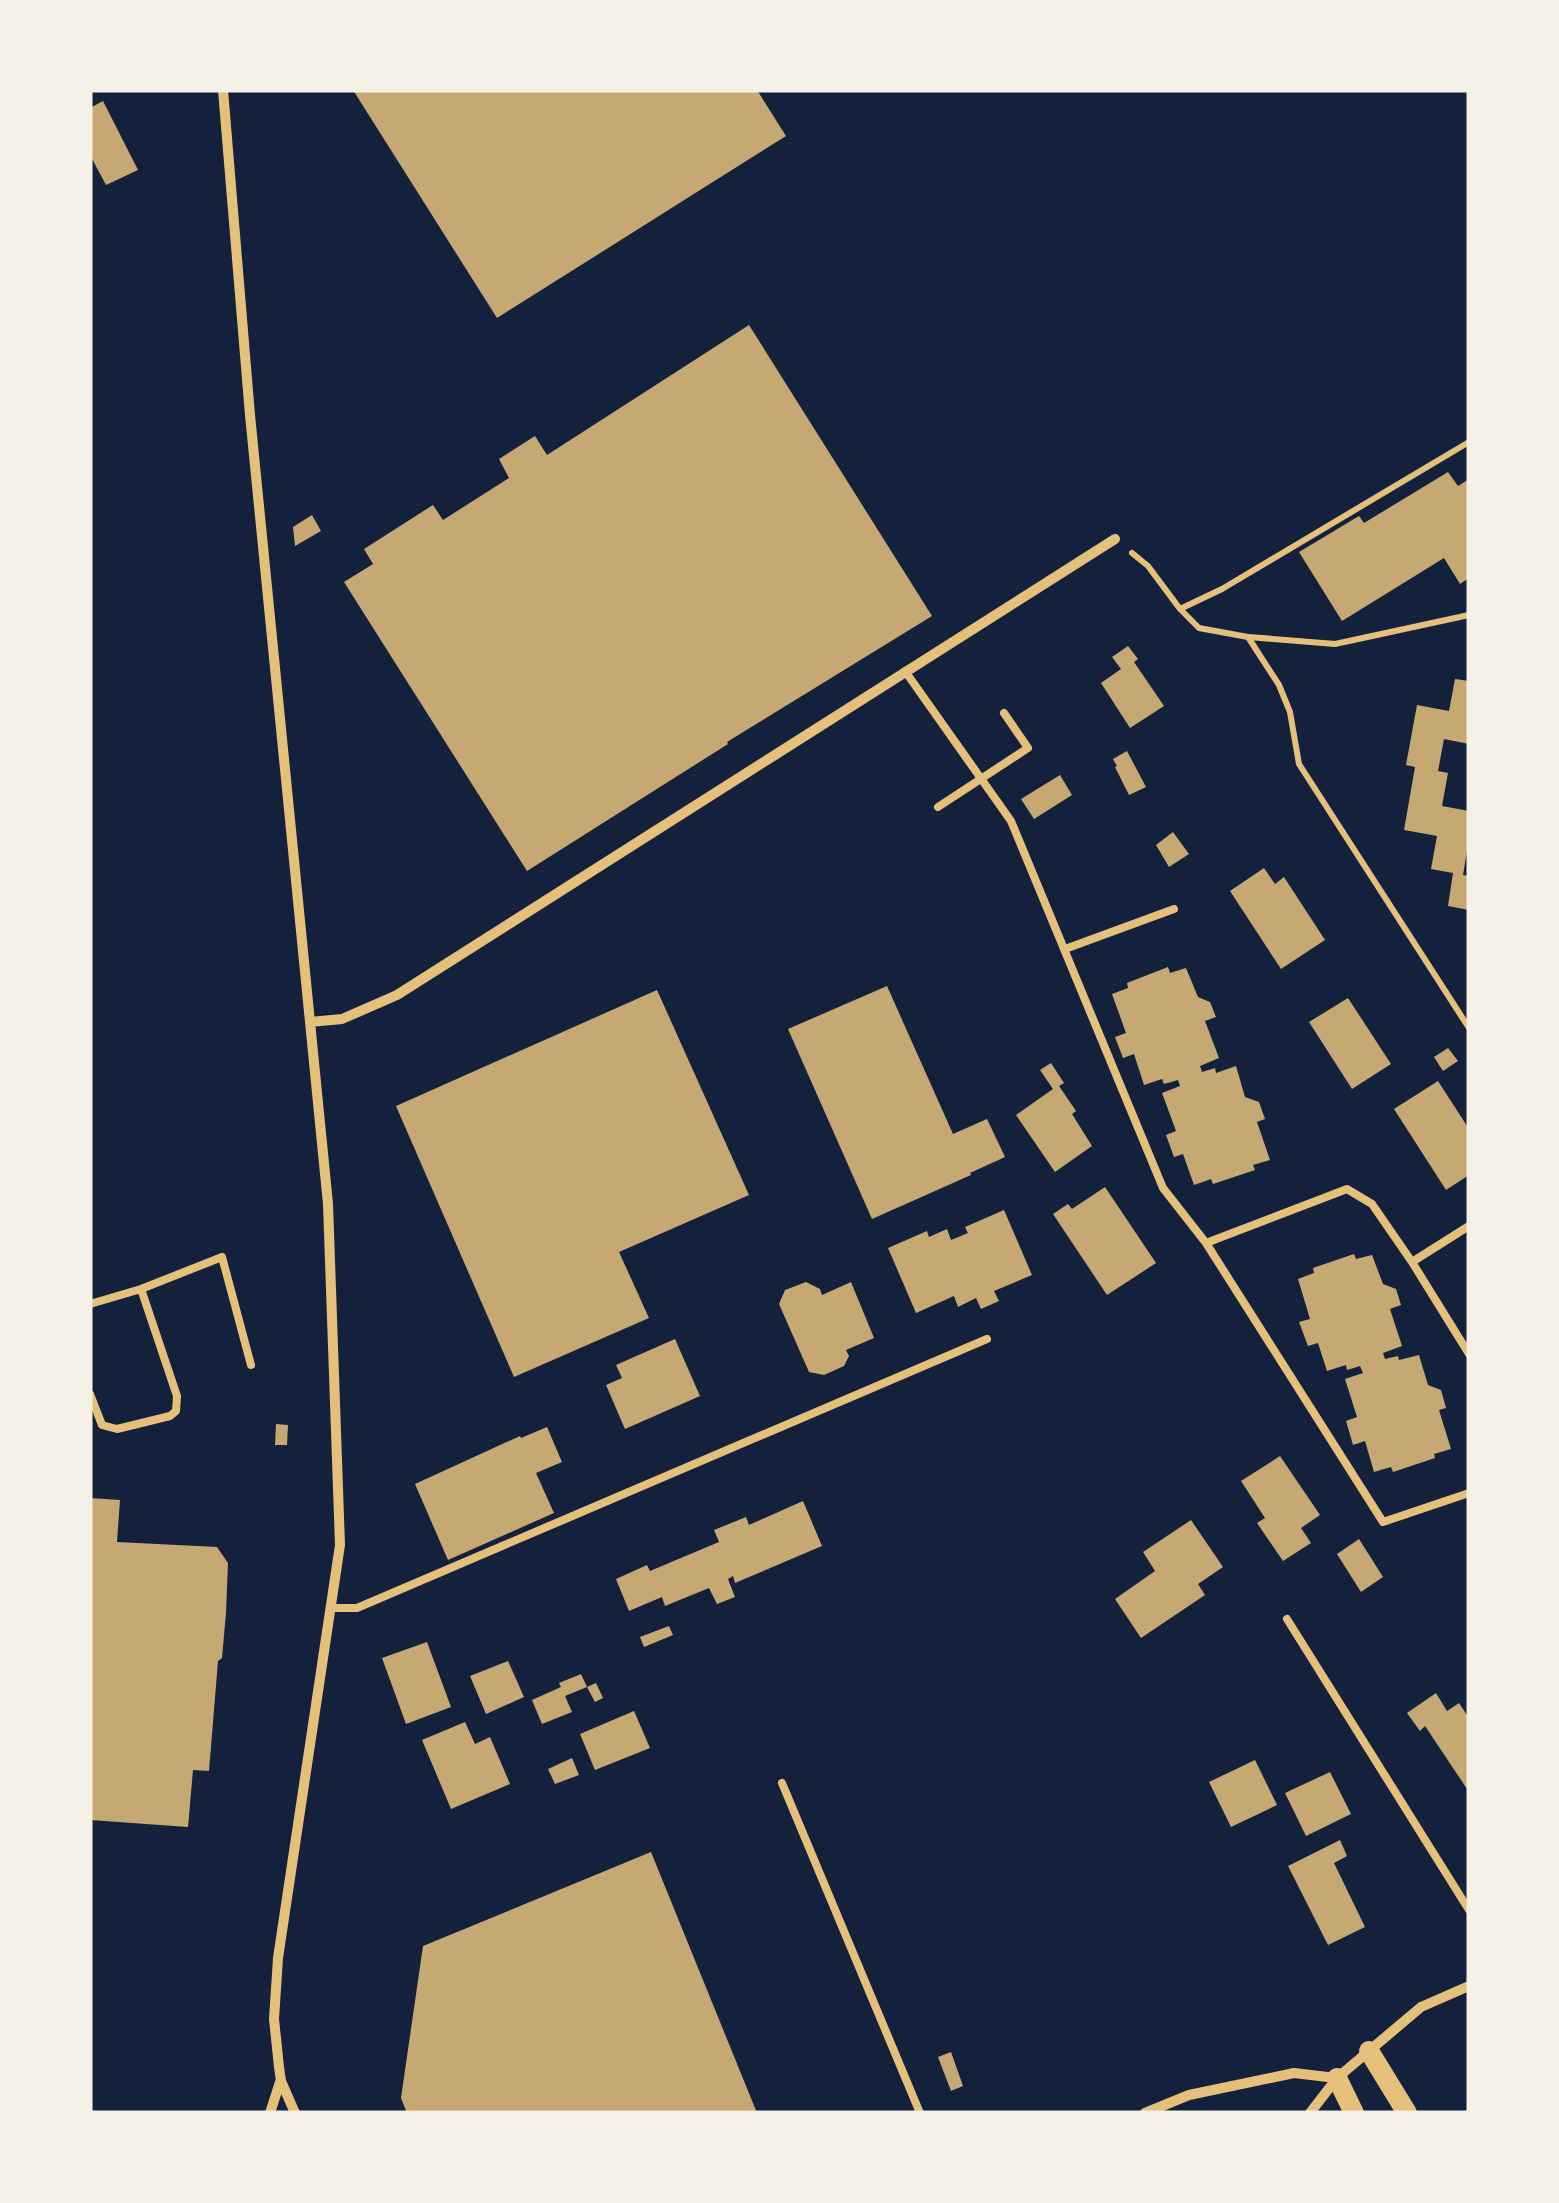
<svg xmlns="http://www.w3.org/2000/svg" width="1559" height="2203" viewBox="0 0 1559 2203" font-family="'Noto Sans',sans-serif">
  <rect width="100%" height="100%" fill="#14213d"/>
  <!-- building -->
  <path fill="#c6a872" d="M353,90H757L786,136L497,318Z
    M103,101L138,170L106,185L90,155V108Z
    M749,325L932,616L727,742L728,744L527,871L344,582L373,564L364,549L433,505L443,520L509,478L499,459L535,436L547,455Z
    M1448,472L1458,486L1469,479V578L1460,584L1444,558L1342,621L1299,552L1359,516L1364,523Z
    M312,515L321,531L295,546L293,527Z
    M1128,646L1138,659L1134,662L1164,706L1130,728L1101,683L1121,669L1112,657Z
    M1455,679L1469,681V744L1444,739L1438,771L1448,773L1442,806L1469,811V839L1463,875L1469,876V910L1448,906L1453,873L1431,869L1437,836L1404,830L1415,767L1406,765L1417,705L1449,711Z
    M1127,751L1146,787L1129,795L1115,767L1117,766L1113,759Z
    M1060,775L1072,795L1034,819L1021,799Z
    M1173,832L1189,854L1169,867L1156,845Z
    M1264,868L1275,884L1284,877L1325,940L1281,969L1230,891Z
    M1168,967L1170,973L1186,968L1198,997L1210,1002L1216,1017L1205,1021L1219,1058L1200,1066L1202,1072L1215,1068L1216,1073L1236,1066L1245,1097L1259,1102L1265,1119L1257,1122L1270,1160L1253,1165L1255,1170L1213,1184L1211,1179L1194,1185L1183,1154L1174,1157L1166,1135L1176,1131L1162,1093L1180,1086L1178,1080L1164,1084L1162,1079L1144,1085L1134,1054L1123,1058L1115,1037L1126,1033L1112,994L1128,988L1127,983Z
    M887,986L953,1134L987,1119L1005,1157L970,1173L971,1175L872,1219L788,1029Z
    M657,990L749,1195L619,1252L649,1318L514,1377L396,1106Z
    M1348,998L1391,1064L1352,1089L1309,1022Z
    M1448,1048L1458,1061L1443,1071L1434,1057Z
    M1051,1063L1064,1083L1059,1086L1076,1111L1072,1114L1092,1146L1055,1172L1016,1115L1053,1089L1040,1070Z
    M1438,1081L1469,1129V1175L1446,1190L1394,1109Z
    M1105,1187L1156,1263L1107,1295L1053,1214L1068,1204L1072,1209Z
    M1004,1210L1032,1275L994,1291L999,1301L981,1309L976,1298L958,1307L954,1296L916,1313L888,1248L927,1231L929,1237L947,1229L951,1240L968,1233L965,1227Z
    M1354,1254L1356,1259L1372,1255L1383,1284L1396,1289L1401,1305L1390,1309L1402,1346L1383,1353L1385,1359L1398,1356L1399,1360L1419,1355L1428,1385L1441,1390L1446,1408L1439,1410L1451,1449L1434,1454L1435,1458L1393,1472L1391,1467L1374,1472L1365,1441L1353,1445L1346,1421L1357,1417L1345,1379L1363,1373L1360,1366L1347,1370L1346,1365L1327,1371L1318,1343L1308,1346L1299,1322L1310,1319L1298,1279L1314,1273L1313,1268Z
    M806,1282L820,1289L822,1295L851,1282L874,1338L846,1350L849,1356L844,1366L824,1375L809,1372L779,1304L785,1290Z
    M675,1339L700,1396L625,1429L606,1385L622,1378L616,1365Z
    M276,1424L288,1425L287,1445H275Z
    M547,1427L562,1462L536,1473L554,1513L448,1560L415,1484L520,1436L521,1438Z
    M1280,1456L1320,1515L1301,1528L1311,1543L1283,1561L1257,1523L1265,1518L1241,1481Z
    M90,1498L120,1500L117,1542L217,1547L228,1563L226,1613L222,1658L218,1661L209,1771L193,1770L188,1827L90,1820Z
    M803,1501L822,1546L735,1583L733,1576L728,1579L735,1597L717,1604L709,1588L665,1606L662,1597L629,1611L616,1579L647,1565L650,1571L719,1542L714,1530L746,1517L749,1525Z
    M1191,1520L1223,1567L1198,1584L1205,1595L1141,1638L1115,1599L1155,1571L1143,1552Z
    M1359,1539L1383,1577L1361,1592L1337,1554Z
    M669,1626L673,1635L644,1647L640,1637Z
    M427,1642L451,1707L406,1724L382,1658Z
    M508,1661L524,1697L486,1714L470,1676Z
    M581,1674L587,1687L596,1683L603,1698L595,1702L587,1687L565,1696L572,1712L542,1724L532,1700L561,1687L559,1683Z
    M1436,1693L1447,1711L1459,1703L1469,1718V1792L1425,1726L1420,1731L1407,1713Z
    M634,1711L650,1748L595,1770L580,1734Z
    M465,1722L475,1744L490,1737L510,1784L451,1809L422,1740Z
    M572,1758L579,1775L555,1784L548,1769Z
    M1255,1760L1277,1805L1231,1827L1209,1782Z
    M1330,1772L1351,1814L1306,1836L1285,1793Z
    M1340,1840L1347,1856L1334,1863L1365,1927L1328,1945L1288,1866Z
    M651,1852L757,2113H407L401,2098L423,1946Z
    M951,2052L963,2086L951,2091L938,2057Z"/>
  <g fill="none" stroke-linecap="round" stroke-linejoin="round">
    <!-- path -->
    <path stroke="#e5c07b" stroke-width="6" d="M1132,553L1148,566L1180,609L1199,628L1248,637L1279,685L1290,712L1299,764L1469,1028
      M1180,609L1222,589L1469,442
      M1249,637L1335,644L1469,615"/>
    <!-- service -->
    <path stroke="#e5c07b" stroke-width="8" d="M905,671L1011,821L1163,1188L1206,1243
      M938,807L1028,748L1004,713
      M1065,949L1174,909
      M1412,1262L1469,1226
      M90,1304L141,1289L222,1257L251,1365
      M1469,1354L1412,1262L1372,1204L1347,1189L1206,1243L1383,1522L1469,1493
      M90,1394L102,1425L117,1429L170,1416L176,1411L177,1396L141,1289
      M331,1608H357L987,1339
      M1287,1619L1469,1910
      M782,1783L920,2113"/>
    <!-- minor -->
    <path stroke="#e5c07b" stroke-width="10" d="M223,90L250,415L328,1204L340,1545L278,1958L274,2019L279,2067L281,2081L295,2113
      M310,1022L342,1019L397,995L1115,539
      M270,2113L280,2082
      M1145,2113L1189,2095L1294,2073L1336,2078
      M1310,2113L1337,2078L1421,2007L1469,1986"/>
    <!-- secondary -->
    <path stroke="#e5c07b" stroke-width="20" d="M1369,2051L1407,2113
      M1337,2078L1354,2113"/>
  </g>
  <!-- border -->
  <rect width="1559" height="2203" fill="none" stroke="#f6f1e7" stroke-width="185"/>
</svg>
